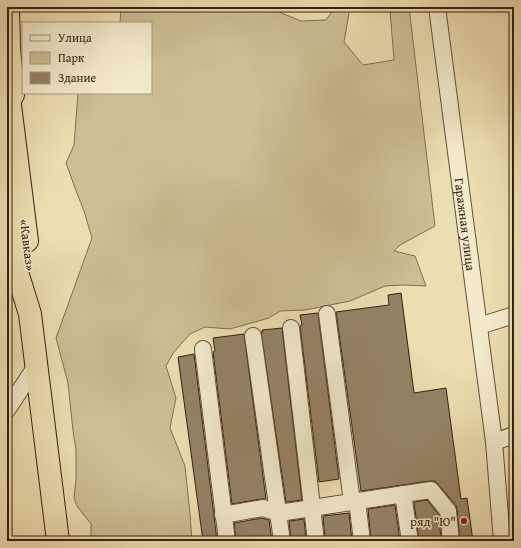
<svg xmlns="http://www.w3.org/2000/svg" width="521" height="548" viewBox="0 0 521 548" font-family="'Gentium Book Plus',serif">
  <rect width="100%" height="100%" fill="#ecdeb1"/>
  <filter id="stains"><feTurbulence type="fractalNoise" baseFrequency=".005" numOctaves="4"/><feColorMatrix values="0 0 0 0 .2 0 0 0 0 .09 0 0 0 0 .02 0 0 0 .5 -.17"/></filter>
  <radialGradient id="worn" r=".72"><stop offset=".6" stop-color="#630" stop-opacity="0"/><stop offset="1" stop-color="#630" stop-opacity=".3"/></radialGradient>
  <!-- green -->
  <path fill="#cdbe96" stroke="#826f56" d="M121,7H267L301,21L326,20L335,7H350L344,42L363,65L394,60L390,10L409,7L435,226L400,245L394,251L415,256L426,286L404,285L385,286L350,301L305,310L280,311L269,318L230,329L205,327L190,334L174,352L166,366L176,398L170,428L185,466L190,514L192,541H91V524L77,506L74,498L76,480V450L73,431L68,383L56,338L92,238L84,211L75,188L66,163L74,145L78,93H151V23H120Z"/>
  <!-- building -->
  <path fill="#958366" stroke="#362015" d="M401,293L414,393L446,388L461,499L467,498L473,541H460L457,510L456,505L435,481H430L361,491L336,312L389,305L388,295Z
    M318,313L339,479L319,482L300,326L302,325L300,315Z
    M282,328L302,500L286,502L261,332H263L262,330Z
    M244,334L266,499H261L232,504L213,352L215,351L213,338Z
    M194,354L214,516L217,541H203L178,357Z
    M427,500L439,515L441,541H419L414,502Z
    M395,505L400,541H371L368,509Z
    M349,513L352,541H325L323,516Z
    M262,518L269,520L272,541H236L234,523Z
    M304,519L306,541H291L289,521Z"/>
  <g fill="none" stroke-linecap="round" stroke-linejoin="round">
    <!-- minor casing -->
    <g stroke="#64503c" stroke-width="18">
      <g id="minor">
        <path id="s1" d="M437,7L494,442L502,541"/>
        <path d="M327,314L352,502"/>
        <path d="M479,326L514,315"/>
        <path d="M291,328L316,541"/>
        <path d="M253,336L282,541"/>
        <path d="M203,349L227,541"/>
        <path d="M7,410L36,366"/>
        <path d="M494,442L514,435"/>
        <path d="M403,494L410,541"/>
        <path d="M357,501L362,541"/>
        <path d="M223,515L263,508L279,513L431,490L448,511L451,541"/>
      </g>
    </g>
    <!-- highway casing -->
    <g stroke="#362015" stroke-width="24">
      <path id="highway" d="M8,7L9,47L13,95
        M7,81L27,241
        M7,205L17,272L30,314L58,541"/>
    </g>
    <!-- minor -->
    <use href="#minor" stroke="#f3eacc" stroke-width="16"/>
    <!-- highway -->
    <use href="#highway" stroke="#ecdeb1" stroke-width="22"/>
  </g>
  <!-- markers -->
  <circle fill="#8f2418" stroke="#f3eacc" stroke-width="1.5" cx="464" cy="521" r="4"/>
  <g text-anchor="middle" stroke-width="3" stroke-linejoin="round" paint-order="stroke">
    <!-- street labels -->
    <g font-size="13" fill="#362015" stroke="#f3eacc">
      <text dy="5" stroke="none"><textPath href="#s1" startOffset="219">Гаражная улица</textPath></text>
      <text transform="translate(28 245) rotate(83)" y="5">«Кавказ»</text>
    </g>
    <!-- poi labels -->
    <g font-size="13" fill="#362015" stroke="#f3eacc" text-anchor="end">
      <text x="456" y="526">ряд "Ю"</text>
    </g>
  </g>
  <!-- margin -->
  <rect width="521" height="548" fill="none" stroke="#ecdeb1" stroke-width="24"/>
  <rect x="8" y="8" width="505" height="532" fill="none" stroke="#362015" stroke-width="2"/>
  <rect x="12" y="12" width="497" height="524" fill="none" stroke="#362015"/>
  <!-- legend -->
  <rect x="22" y="22" width="130" height="72" fill="#f3eacc" stroke="#a79983"/>
  <rect x="30" y="35" width="20" height="6" fill="#f3eacc" stroke="#a79983"/>
  <text x="58" y="42" font-size="12" fill="#362015">Улица</text>
  <rect x="30" y="52" width="20" height="12" fill="#cdbe96" stroke="#a79983"/>
  <text x="58" y="62" font-size="12" fill="#362015">Парк</text>
  <rect x="30" y="72" width="20" height="12" fill="#958366" stroke="#a79983"/>
  <text x="58" y="82" font-size="12" fill="#362015">Здание</text>
  <rect width="100%" height="100%" filter="url(#stains)"/>
  <rect width="100%" height="100%" fill="url(#worn)"/>
</svg>
